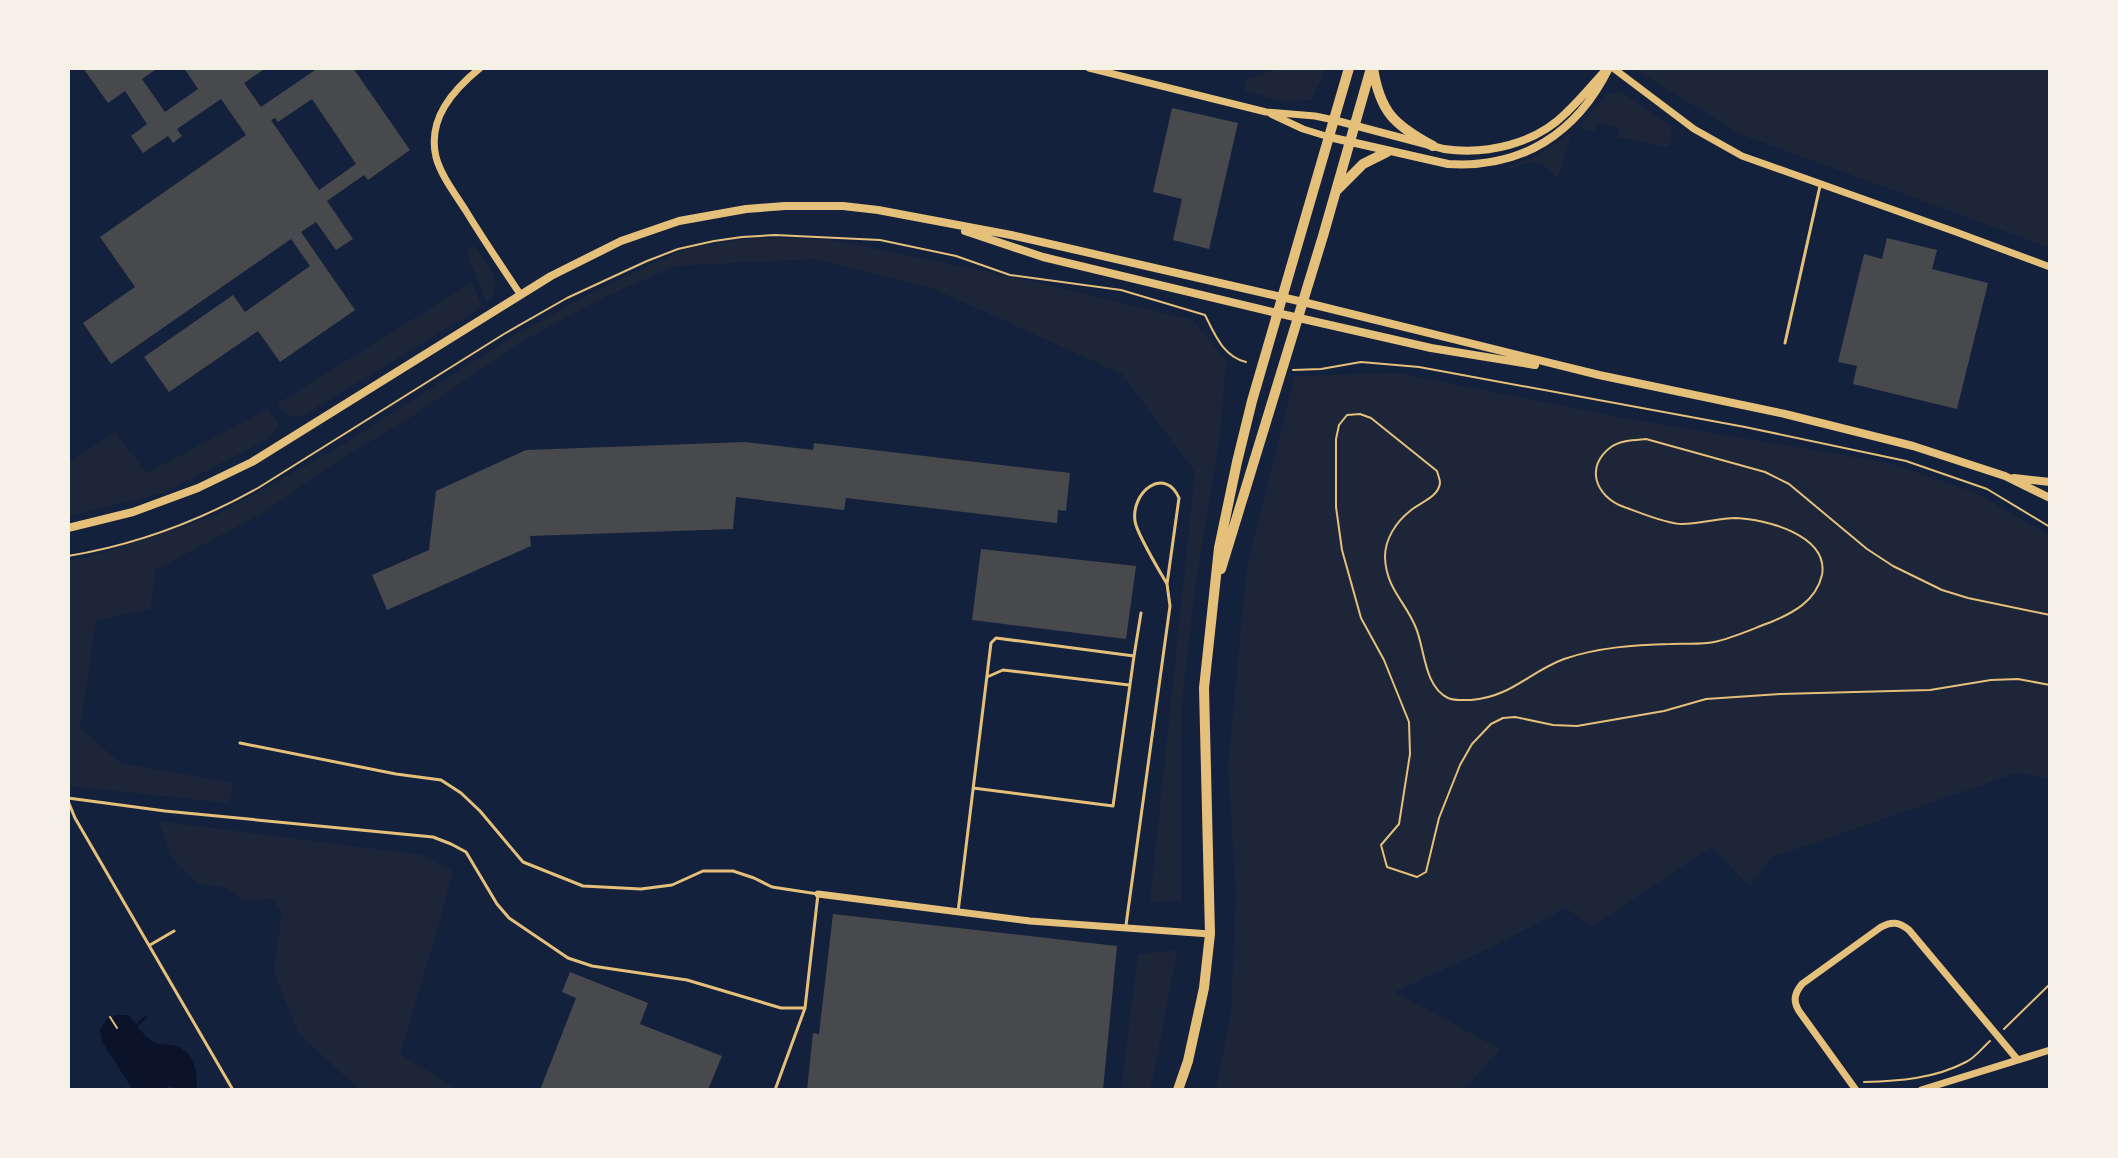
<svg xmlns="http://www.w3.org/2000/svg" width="2118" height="1158" viewBox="0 0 2118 1158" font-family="'Archivo Narrow',sans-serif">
  <rect width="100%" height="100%" fill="#14213d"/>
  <!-- green -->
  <path fill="#1d2539" d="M1280,68H1325L1322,77L1311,100L1281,101L1245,91V80Z
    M1633,68H2050V248L1740,134Z
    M1620,91L1672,127L1670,145L1665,147L1618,137L1620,129L1598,122L1595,131L1584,129L1581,124L1607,94Z
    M1571,133L1558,179C1537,155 1536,160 1506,170V168L1534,157Z
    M757,237L831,240L1019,278L1193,320L1226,360L1220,434L1195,588L1181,709L1182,901L1150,902L1195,472L1122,374L934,289L815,259L676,266L604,297L523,341L405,421L339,460L263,513L155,570L151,609L96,620L80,728L121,763L233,783L229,803L68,786V561L88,557L216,515L334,450L517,334L601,288L687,248Z
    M474,245C485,264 506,281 487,302L467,254L468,250Z
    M472,282L482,307L304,415C290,418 285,415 277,404Z
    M1398,373L1619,417L1889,463L1974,492L2049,535L2050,779L2017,773L1770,858L1750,887L1712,847L1592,927L1566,908L1494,946L1395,992L1500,1049L1464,1090H1216L1231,1013L1236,895L1228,766L1247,566L1295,376Z
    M268,409L279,424L270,438L163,493L68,516V463L115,432L147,473Z
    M158,821L422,855L453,871L438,927L400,1054L458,1090H359L298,1032L274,972L282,912L272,899L244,900L227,888L199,884L172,857Z
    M1177,950L1153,1079L1149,1090H1121L1138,954Z"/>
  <!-- water -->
  <path fill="#0b132b" d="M117,1015H128C137,1024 144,1038 156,1043C162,1045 170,1044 176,1046C195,1052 197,1072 197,1090H174L170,1086L163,1090H133L102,1042L100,1030L107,1019Z"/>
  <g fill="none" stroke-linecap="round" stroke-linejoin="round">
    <!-- stream -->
    <path stroke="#0b132b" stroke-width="3" d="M137,1025L146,1017"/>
  </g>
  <!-- building -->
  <path fill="#48494c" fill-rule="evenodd" d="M83,68H158L142,79L165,112L198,89L184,68H266L244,83L261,107L318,68H353L410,150L368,180L364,175L327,201L353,239L336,250L316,222L301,232L355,310L280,362L258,331L169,392L144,357L233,295L245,312L310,266L291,239L111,364L83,323L135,287L100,237L246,135L221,99L177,129L182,136L173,143L168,136L143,153L131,136L147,124L125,91L108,103ZM312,99L356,164L319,190L271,120L275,118L278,122Z
    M1172,108L1238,123L1209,249L1173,240L1182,199L1153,192Z
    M1887,238L1937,250L1932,269L1988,283L1957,409L1853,384L1857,366L1838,362L1864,254L1882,259Z
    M745,442L813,450L814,443L1070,473L1066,511L1058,510L1057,523L846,498L844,510L736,497L733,529L530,536L531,546L387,610L372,575L429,550L436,491L526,450Z
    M981,549L1136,566L1126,639L972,620Z
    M833,914L1117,946L1103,1090H807L813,1033L819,1034Z
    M570,972L648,1003L640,1024L722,1056L708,1090H540L576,998L562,992Z"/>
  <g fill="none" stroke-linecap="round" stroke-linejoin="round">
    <!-- path -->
    <path stroke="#e5c07b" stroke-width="2" d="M1293,370L1321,369L1361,362L1419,367L1745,427L1906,461L1987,489L2050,527
      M68,556C135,545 199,521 258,488L504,334L567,298L647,261L678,249L714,241L742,237L775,235L880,240L956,256L1010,275L1121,290L1205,315C1215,335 1223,356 1246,362
      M2050,615L1968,598L1942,590L1893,566L1867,549L1789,484L1765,472L1646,439C1635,440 1621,440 1611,447C1584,467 1596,497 1624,507C1639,512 1666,524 1682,524C1700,524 1718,518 1736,518C1765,519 1829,535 1822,575C1816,601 1793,613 1771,622C1752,629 1733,638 1714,642C1700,645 1685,643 1671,644C1635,645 1599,647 1564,659C1529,672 1511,697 1471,700C1463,700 1455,701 1448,698C1424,686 1425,650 1416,628C1406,602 1386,589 1385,557C1385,539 1396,522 1410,511C1420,502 1438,498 1440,483C1440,479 1438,475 1437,471L1371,418L1360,414L1347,415L1339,425L1336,439V507L1342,550L1361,618L1384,660L1409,722L1410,754L1399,824L1381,845L1387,867L1417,877L1426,872L1439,818L1460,765L1472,744L1491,724L1503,718L1515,717L1553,725L1577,726L1664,711L1706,699L1780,694L1930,690L1991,680L2018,679L2050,685
      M110,1017L117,1028
      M2004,1029L2050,984
      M1864,1082C1898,1081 1934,1079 1966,1062C1975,1058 1982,1048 1990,1041"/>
    <!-- service -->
    <path stroke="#e5c07b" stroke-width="3" d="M1785,343L1820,186
      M1134,656L1141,613
      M987,677L1003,670L1129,685
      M240,743L396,774L441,780L461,793L480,811L523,862L583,886L641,889L672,885L703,871H733L754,878L772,887L818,894L805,1008L775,1090
      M68,798L165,811L433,837L451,844L466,852L497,904L509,918L568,958L592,966L687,980L781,1008H804
      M68,801L75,818L233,1090
      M958,912L991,643L996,638L1134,656L1113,806L973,788
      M1126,925L1170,606L1167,584L1179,498C1165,466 1131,491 1135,521C1136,532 1160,572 1167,584
      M150,945L174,931"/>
    <!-- minor -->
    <path stroke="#e5c07b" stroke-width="7" d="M480,68C453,90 427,119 436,157C441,176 456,195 466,211C483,239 502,267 520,294
      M1089,68L1266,112L1315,116L1334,120
      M1613,68L1694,129L1742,156L1956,232L2050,267
      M1271,114L1303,129L1329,137
      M818,894L1030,921L1210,934
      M1856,1090L1799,1011C1793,1001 1794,994 1802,984L1881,927C1892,921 1899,922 1909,930L2017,1059
      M1921,1090L2050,1050"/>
    <!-- tertiary -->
    <path stroke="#e5c07b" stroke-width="8" d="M1334,120L1444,149C1487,155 1535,144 1566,113C1580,100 1592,85 1605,71
      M1329,137L1448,164C1522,169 1577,133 1609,68
      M965,231L1043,257L1277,313L1431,348L1535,365
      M2014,478L2050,482
      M68,528L133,512L198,488L252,462L551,276L621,241L679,221L746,209L785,206H843L878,210L1011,235L1303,302L1599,375L1785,414L1913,446L2005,476L2050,498"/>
    <!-- secondary -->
    <path stroke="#e5c07b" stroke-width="10" d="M1373,68C1380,112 1394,125 1433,146
      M1336,191L1363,164L1387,152
      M1221,569L1323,236L1371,68
      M1178,1090L1188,1061L1204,988L1210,934L1204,688L1219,548L1237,462L1252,401L1349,68"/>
  </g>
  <!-- border -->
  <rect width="2118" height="1158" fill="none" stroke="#f6f1e7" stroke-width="140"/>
</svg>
